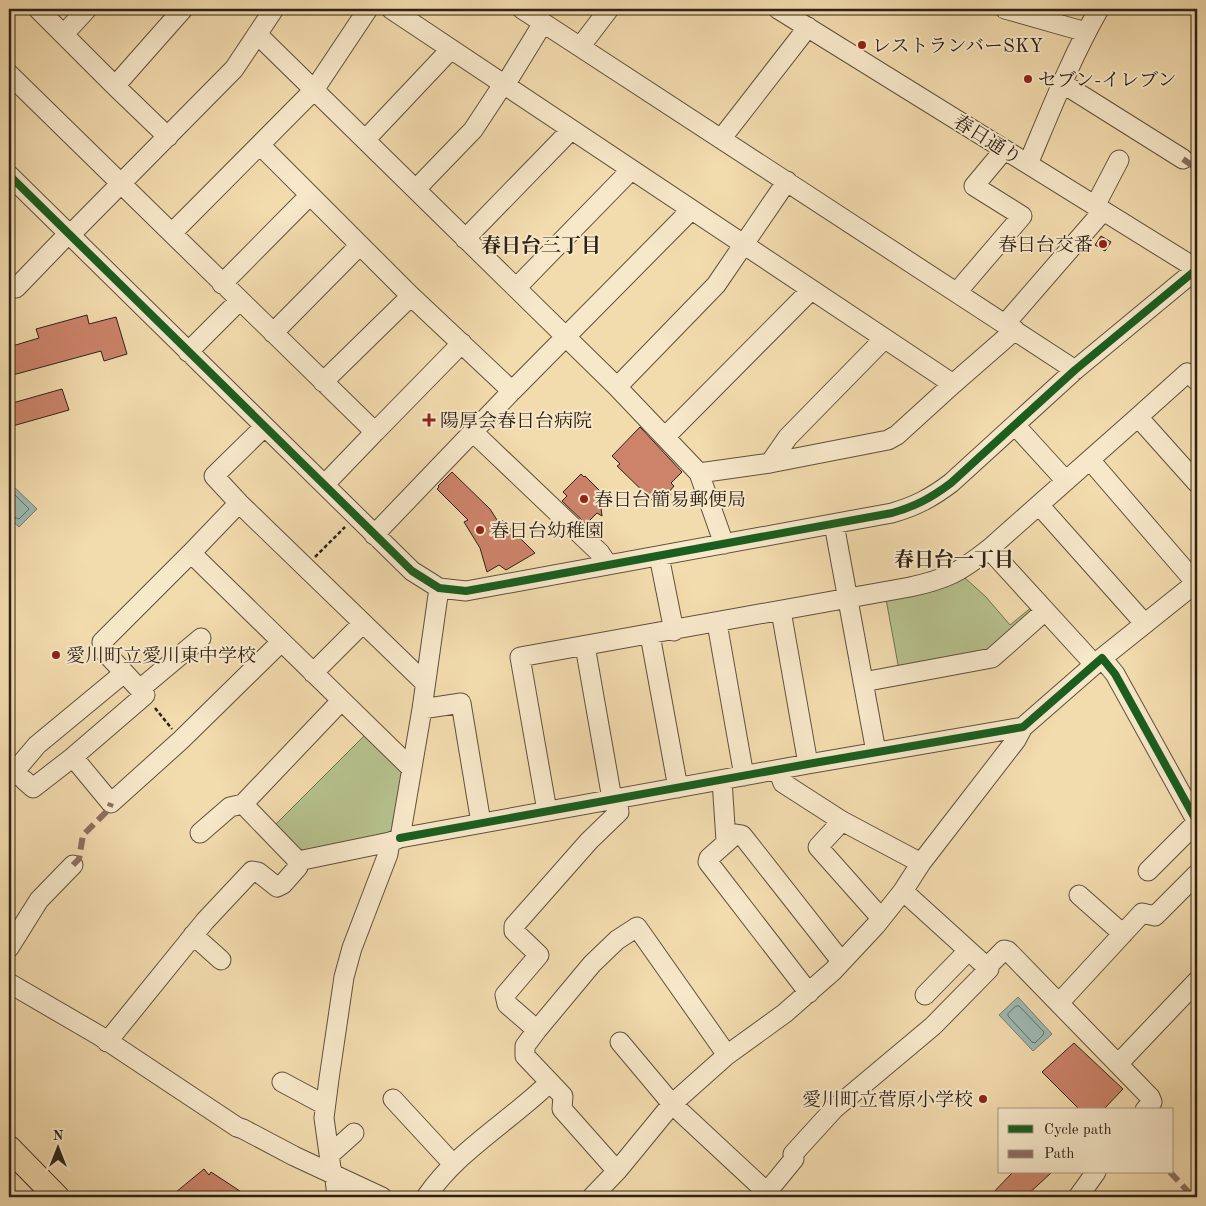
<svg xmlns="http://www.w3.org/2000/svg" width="1206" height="1206" viewBox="0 0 1206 1206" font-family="'Old Standard TT','Noto Serif JP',serif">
  <rect width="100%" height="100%" fill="#f2dbad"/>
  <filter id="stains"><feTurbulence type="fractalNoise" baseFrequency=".004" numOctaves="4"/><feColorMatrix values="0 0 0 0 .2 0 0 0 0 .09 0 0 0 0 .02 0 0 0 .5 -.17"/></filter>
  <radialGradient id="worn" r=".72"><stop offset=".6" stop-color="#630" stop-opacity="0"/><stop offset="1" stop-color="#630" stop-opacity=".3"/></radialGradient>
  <!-- green -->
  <path fill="#b6c18d" stroke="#727152" d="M964,577L986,597L1010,625L1033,606L1038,611L988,654L899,670L886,599Z
    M366,734L405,769L394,837L300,855L272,828Z"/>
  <!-- water -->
  <path fill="#9db9b2" stroke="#717c74" d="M9,482L37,509L19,527L9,518Z
    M1018,997L1052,1034L1033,1051L999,1015Z"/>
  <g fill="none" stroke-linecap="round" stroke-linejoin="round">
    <!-- shore -->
    <path stroke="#666d65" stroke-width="1" d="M9,489L29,509L19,519L9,515
      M1016,1006H1019L1044,1032L1043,1035L1035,1043L1032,1042L1008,1016V1014Z"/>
  </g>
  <!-- building -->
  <path fill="#cc836a" stroke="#2e2118" d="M1101,236L1111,242L1105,251L1095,245Z
    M87,315L89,324L116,317L127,354L104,361L101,351L9,376V347L39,338L36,329Z
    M62,389L69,410L9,427V404Z
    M640,427L681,471L682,472L671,483L674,486L669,492L671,495L663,503L658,498L653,501L617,466L620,464L612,456Z
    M452,472L490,509L499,523L502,520L535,553L506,570L499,565L487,572L480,548L464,522L468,520L437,489L439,487L438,486Z
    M581,474L584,477L585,476L602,493L600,495L607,502L601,508L602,516L597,513L586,524L562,501L567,496L563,492Z
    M1074,1043L1123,1089L1103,1110H1080L1042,1072Z
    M204,1169L209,1175L211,1172L249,1197H170Z
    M1013,1172H1052L1025,1197H989Z"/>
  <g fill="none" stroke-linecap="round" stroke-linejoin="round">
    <!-- minor casing -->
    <g stroke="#5f503d" stroke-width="21">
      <path id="minor" d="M38,9L115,86L168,137
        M391,9L953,384L1015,330
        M522,9L1075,370
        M778,9L1197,269
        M1005,9L1086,32
        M64,34L87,9
        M257,34L617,387L699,473L724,544
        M580,47L609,9
        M9,74L375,432L325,484
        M1062,83L1183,159
        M115,86L183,9
        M721,139L808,27
        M365,140L451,49
        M260,145L411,296L512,391L691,210
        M1028,164C1050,112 1071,58 1099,9
        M9,175L412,571L439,588L466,591L892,513C916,506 931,498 951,483L1075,370L1197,269
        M416,189L473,130L498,92L505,85L543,23
        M1095,206L1119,160
        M172,233L314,90L368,9
        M70,235L234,69L274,9
        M465,239L571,130
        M222,284L310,195
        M16,288L69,233
        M516,288L631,170
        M957,292L1022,216L974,186L1004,150
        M1005,324L1103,211
        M273,333L360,245
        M188,352L239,301
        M323,382L411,296
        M617,387L716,285L787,181
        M1138,417L1187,373L1193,376L1197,381
        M1015,425L1066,481
        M264,427L214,476L239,503L424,682
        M375,432L462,343
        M473,432L600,553L608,565
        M665,437L811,290
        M1090,460L1196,583
        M770,463L788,437L884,339
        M699,473L770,463L888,440L897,435L953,384
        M1039,505L1145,624
        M834,524L876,752
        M374,535L512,391
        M989,549L1094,664
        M191,553L239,503
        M659,556L674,631
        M781,611L808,764
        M717,623L744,776
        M650,635L678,788
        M585,646L612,799
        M1102,658L1197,582
        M313,673L363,623
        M863,682L992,658L1045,611
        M140,689L201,638
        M341,701L243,804L298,861L390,842
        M422,709L461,703L481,823
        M73,757L111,803L181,740L281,642
        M9,778L37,745L124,673
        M24,780L33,788L73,757L145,695L104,651L102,642L191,553L411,768
        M722,780L726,841
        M547,811L520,657L910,587C947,579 960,572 989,549L1138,417L1197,483
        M842,821L818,847L881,918
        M200,833L230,807L243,804
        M400,838L808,764L1023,727L1102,658L1115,674L1197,822
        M921,863L1016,740L1023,727
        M1148,871L1197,822
        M903,891L989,969V965L1004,950L1008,951L1150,1097L1152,1102L1145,1110
        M1079,895L1123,934
        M193,935L221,960
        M9,948L39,900L73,865
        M9,983L100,1036L237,1127L243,1129L294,1156L382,1197
        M809,993L708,862L709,858L736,834L742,835L841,961
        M925,995L968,951
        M1059,1003L1142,913L1155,916L1197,874
        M537,1030L507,1004L505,995L539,955L514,931V926L589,841L619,812L617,799
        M107,1042L205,921L252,871L258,872L277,887L283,884L298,867V861
        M620,1042L672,1104L772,1197
        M727,1055L785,1013L833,971L876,925L903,891L921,863L842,821L783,783L778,770
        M1118,1064L1197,981
        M282,1082L325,1105
        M393,1099L453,1164
        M329,1152L334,1151L354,1133
        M767,1192L794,1159L793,1154L834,1109L933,1026L989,969
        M337,1197L335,1179L331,1168L324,1118L329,1079L344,977L352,948L388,854L390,842L400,838L422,709L439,588
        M426,1197C458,1150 509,1122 549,1083
        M592,1197L617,1171L672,1104L727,1055L637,927L617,940L592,964L537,1030L525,1046V1056L563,1096L562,1109L617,1171
        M1078,1197L1096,1172"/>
    </g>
    <!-- major casing -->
    <g stroke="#2e2118" stroke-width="26">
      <path id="major" d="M9,1148L57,1197"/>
    </g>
    <!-- path -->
    <path stroke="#2e2118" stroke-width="2.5" stroke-dasharray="4 2.5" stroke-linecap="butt" d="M315,557L345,527
      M155,708L172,729"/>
    <!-- minor -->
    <use href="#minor" stroke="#f7e8ca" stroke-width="19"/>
    <!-- major -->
    <use href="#major" stroke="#f2dbad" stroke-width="24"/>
    <!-- quiet -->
    <path stroke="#8d6e63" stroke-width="6" stroke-dasharray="12 6" stroke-linecap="butt" d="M1183,159L1197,169
      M73,865L79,859L83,835L109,809L111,803
      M1170,1172L1193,1197"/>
    <!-- cycleway casing -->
    <g stroke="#f7e8ca" stroke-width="11">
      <path id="cycleway" d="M9,175L412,571L439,588L466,591L892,513C916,506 931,498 951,483L1075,370L1197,269
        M400,838L808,764L1023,727L1102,658L1115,674L1197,822"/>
    </g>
    <!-- cycleway -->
    <use href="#cycleway" stroke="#1b5e20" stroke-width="8"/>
  </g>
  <!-- markers -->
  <g fill="#8f2418" stroke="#f7e8ca" stroke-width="2">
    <circle cx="862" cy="45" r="5"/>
    <circle cx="1028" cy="79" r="5"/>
    <circle cx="1103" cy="244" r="5"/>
    <path d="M426.5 412.5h5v5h5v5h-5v5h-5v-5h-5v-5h5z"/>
    <circle cx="584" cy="499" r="5"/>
    <circle cx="480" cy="530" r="5"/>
    <circle cx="56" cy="655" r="5"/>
    <circle cx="983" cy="1099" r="5"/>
  </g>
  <g text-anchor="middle" stroke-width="4" stroke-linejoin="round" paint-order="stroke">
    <!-- poi labels -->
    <g font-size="19" fill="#2e2118" stroke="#f7e8ca" text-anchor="start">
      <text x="872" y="52">レストランバーSKY</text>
      <text x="1038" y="86">セブン-イレブン</text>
      <text x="1093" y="251" text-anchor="end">春日台交番</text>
      <text x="440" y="427">陽厚会春日台病院</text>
      <text x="594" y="506">春日台簡易郵便局</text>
      <text x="490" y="537">春日台幼稚園</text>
      <text x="66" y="662">愛川町立愛川東中学校</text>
      <text x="973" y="1106" text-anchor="end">愛川町立菅原小学校</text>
    </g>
    <!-- street labels -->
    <g font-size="19" fill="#2e2118" stroke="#f7e8ca">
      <text transform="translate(988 139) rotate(32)" y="7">春日通り</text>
    </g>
    <!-- neighbourhood labels -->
    <g font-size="20" font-weight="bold" fill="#2e2118" stroke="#f7e8ca">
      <text x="541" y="252">春日台三丁目</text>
      <text x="954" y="566">春日台一丁目</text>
    </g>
  </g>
  <!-- margin -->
  <rect width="1206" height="1206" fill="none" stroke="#f2dbad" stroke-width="30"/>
  <rect x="10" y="10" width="1186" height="1186" fill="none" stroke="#2e2118" stroke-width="2.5"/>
  <rect x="15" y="15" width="1176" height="1176" fill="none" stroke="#2e2118"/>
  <!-- legend -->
  <rect x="998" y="1108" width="175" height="65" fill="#f7e8ca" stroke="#a79883"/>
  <rect x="1008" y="1125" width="25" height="8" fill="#1b5e20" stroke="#a79883"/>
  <text x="1044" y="1134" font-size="15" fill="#2e2118">Cycle path</text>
  <rect x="1008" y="1150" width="25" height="8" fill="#8d6e63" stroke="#a79883"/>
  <text x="1044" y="1158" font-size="15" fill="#2e2118">Path</text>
  <!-- north arrow -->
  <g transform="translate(58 1148)" stroke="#f7e8ca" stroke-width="4" paint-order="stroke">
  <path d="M0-4L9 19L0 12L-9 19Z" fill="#2e2118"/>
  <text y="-8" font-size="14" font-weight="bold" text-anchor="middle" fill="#2e2118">N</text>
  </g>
  <rect width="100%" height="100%" filter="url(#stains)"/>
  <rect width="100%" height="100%" fill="url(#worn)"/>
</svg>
